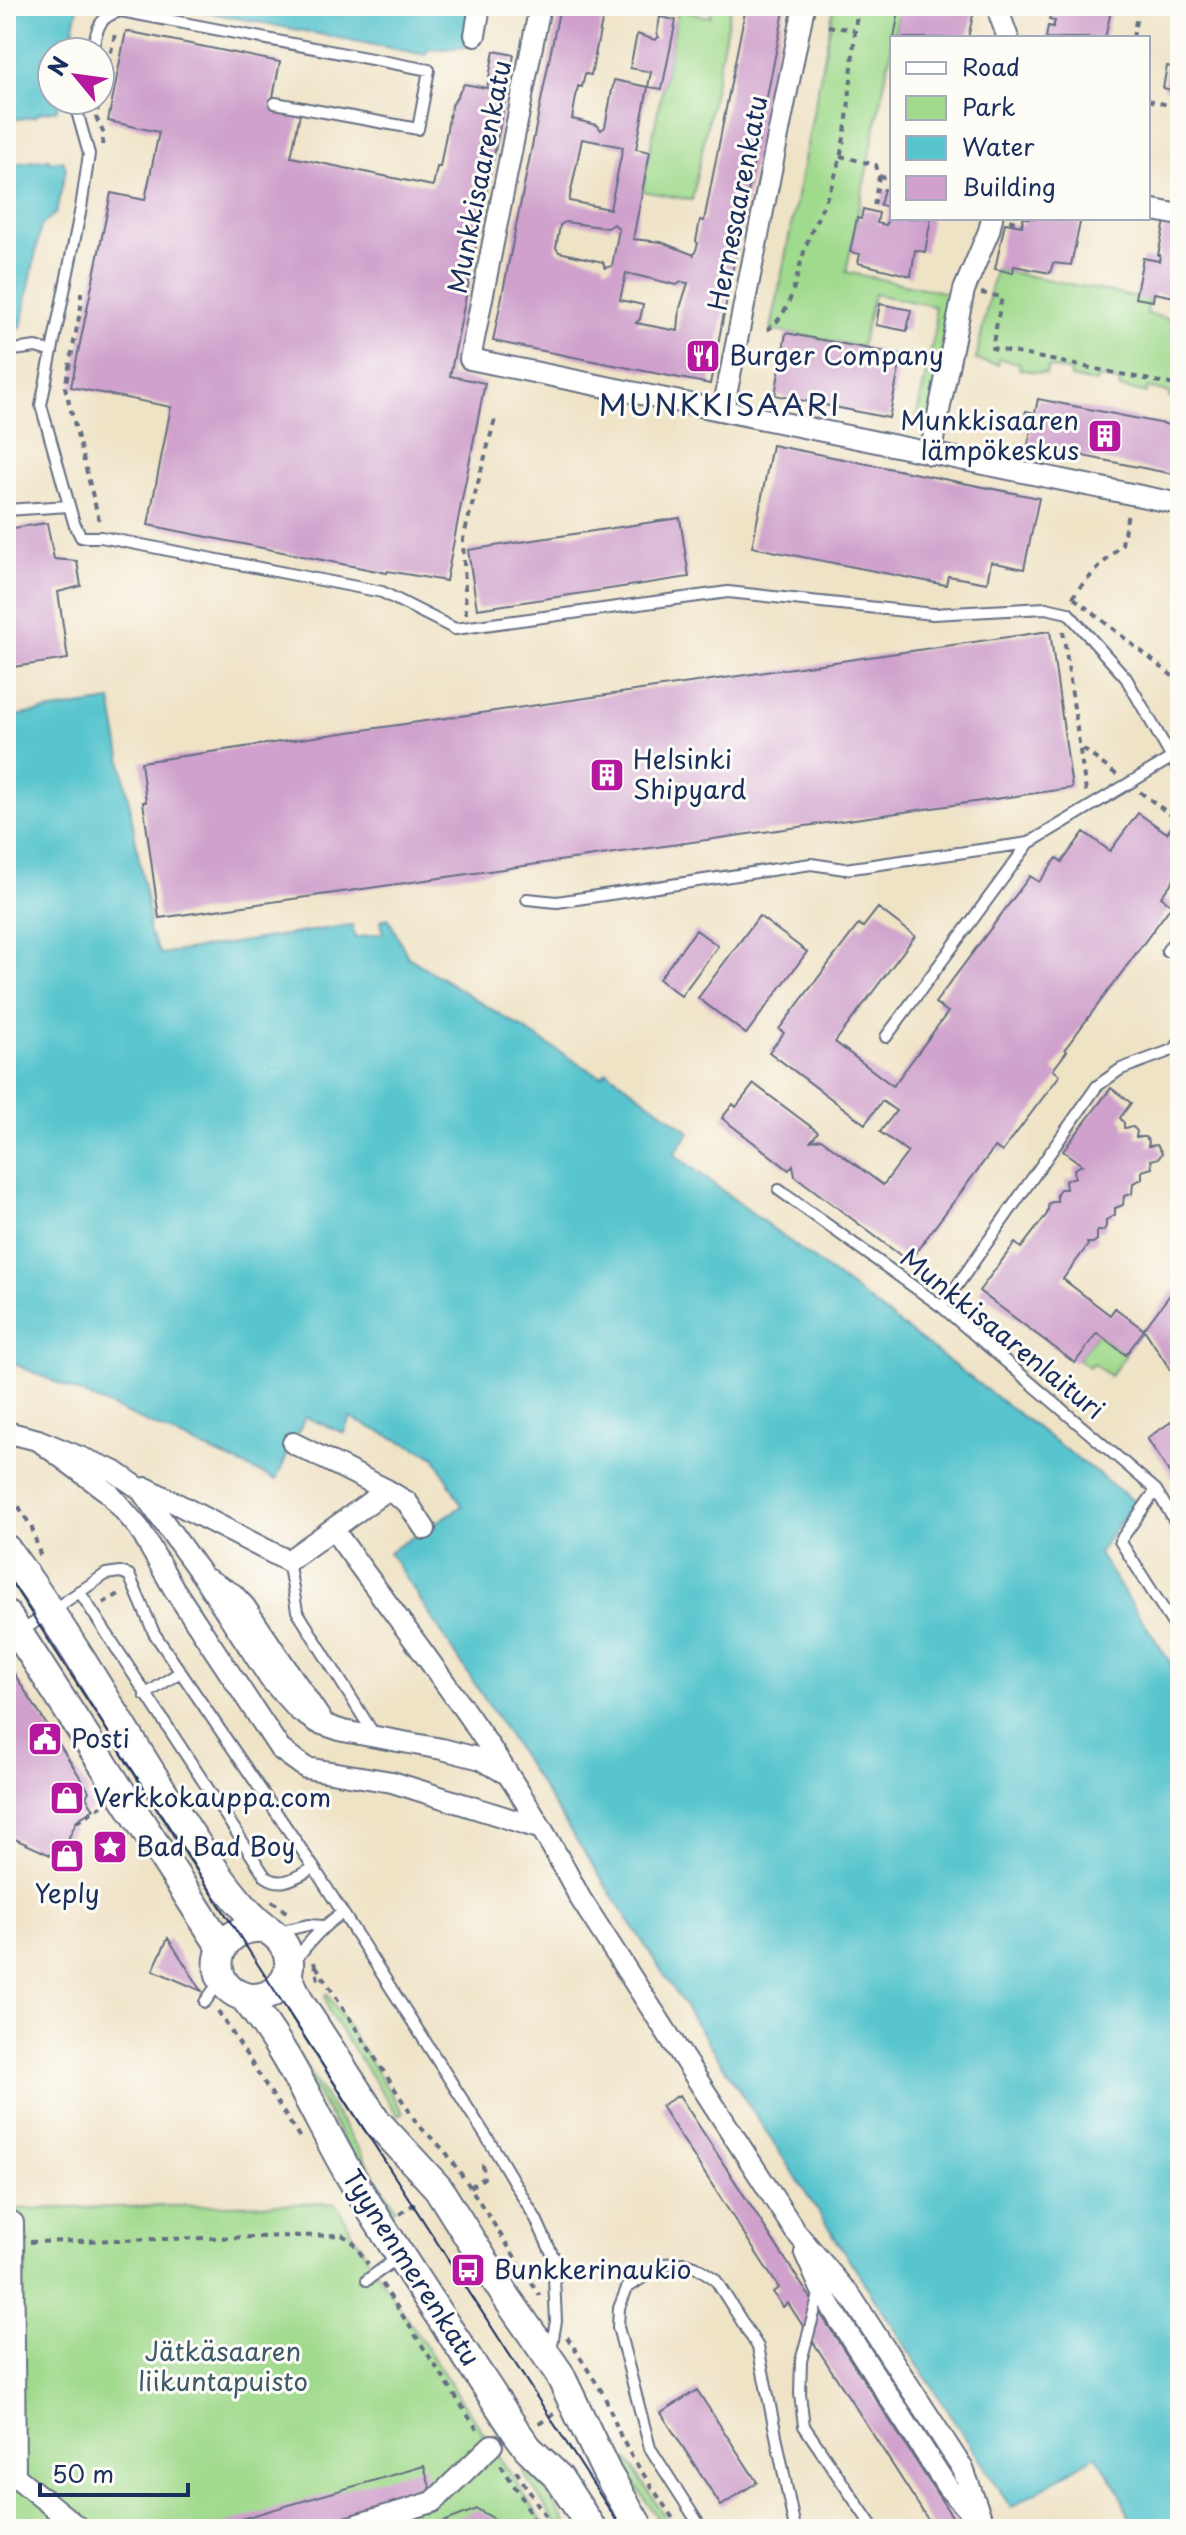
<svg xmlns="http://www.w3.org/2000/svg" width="1186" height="2535" viewBox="0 0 1186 2535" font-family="'Playpen Sans',sans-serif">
  <rect width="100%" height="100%" fill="#fdfcf7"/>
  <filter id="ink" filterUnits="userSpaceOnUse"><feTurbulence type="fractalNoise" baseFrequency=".0125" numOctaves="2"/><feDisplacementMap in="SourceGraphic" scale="16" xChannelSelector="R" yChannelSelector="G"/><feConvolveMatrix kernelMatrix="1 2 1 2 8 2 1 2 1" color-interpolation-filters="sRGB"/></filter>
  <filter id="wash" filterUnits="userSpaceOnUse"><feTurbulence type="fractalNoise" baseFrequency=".006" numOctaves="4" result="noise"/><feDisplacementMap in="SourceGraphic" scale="32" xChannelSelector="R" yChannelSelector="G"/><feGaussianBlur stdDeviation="1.8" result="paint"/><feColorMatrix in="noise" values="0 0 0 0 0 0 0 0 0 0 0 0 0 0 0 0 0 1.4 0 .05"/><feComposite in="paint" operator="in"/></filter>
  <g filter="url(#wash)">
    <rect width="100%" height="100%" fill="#efe3c6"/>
    <!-- green -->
    <path fill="#a0da8d" stroke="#5e8476" stroke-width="2" d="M713,6H731L692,200L642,191L678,10L710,17Z
      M834,6H900L846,272L957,295L929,427L915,425L936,326L934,306L874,294L861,347L771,330Z
      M995,269L1149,300L1147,314L1180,321V400L1169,398L1170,393L1147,388L1146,393L1119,388L1120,382L1098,378L1096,383L1071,378V372L1048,367L1046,374L1019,369L1020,363L999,359L998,365L976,360Z
      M1097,1333L1126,1355L1110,1376L1093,1363L1089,1367L1078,1359Z
      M327,1994L403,2113L398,2116L329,2013L325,1995Z
      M266,2005L396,2208L386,2214Z
      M335,2203L377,2273L547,2529H6V2212L19,2209Z
      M628,2460L673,2529H664L628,2472L624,2463Z
      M528,2470L546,2492L570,2529H560L523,2472Z"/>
    <!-- water -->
    <path fill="#58c5ce" stroke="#3a7a96" stroke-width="2" d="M6,6H78L69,52H52V100H59L57,110L38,113L37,116L6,121Z
      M176,6H465L473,9L466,47L427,50L426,55Z
      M49,159L50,162L63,160L66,169L56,213L41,226L21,327L6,329V165Z
      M111,701L149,915L148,930L160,954L352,925L355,938L383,933L381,920L388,918L408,957L594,1073L602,1076L607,1071L690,1132L674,1154L1135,1502L1098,1553L1180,1677V2529H1134L1119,2490L1096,2455L1011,2508L389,1552L462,1506L434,1456L350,1418L344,1433L305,1417L276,1480L6,1360V717Z"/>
    <g id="blocks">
      <!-- building -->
      <path fill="#cfa1cc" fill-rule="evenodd" d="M560,6H605L591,75L585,74L582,87L578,86L572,119L597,125L601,130L605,127L614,80L648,87L636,149L650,152L633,239L661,242L694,255L698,244L696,241L700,220L704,221L746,6H785L710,384L493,341ZM582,139L623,147L610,209L569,201ZM565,222L608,228L614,224L619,229L612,266L605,268L603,262L559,252L556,248L560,225ZM626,273L677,285L681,282L688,283L680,308L678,331L636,323L640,319L643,305L620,300Z
        M900,6H921L920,9L930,11L931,6H975L968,38H894Z
        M1052,6H1112L1105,38H1046L1048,26L1053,27L1055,21L1049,20Z
        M660,17L676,20L662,89L648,87L651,72L630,68L637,34L655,40L659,37L657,34Z
        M126,31L280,62L271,107L300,114L291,157L433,186L437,167H440L451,107L464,84L487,88L494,51L514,55L450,376L485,383L446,581L388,571L387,573L148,525L171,407L71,387L111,193L145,200L159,132L108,121Z
        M1175,52L1180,53V92L1163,88L1167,66L1172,67Z
        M884,189L892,191V218H931L925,252L915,250L911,276L858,263L860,254L850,252L857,218L861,219L863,209L879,213L877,223L886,225L890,207L880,205Z
        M1023,218H1081L1071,265L1053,263L1050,273L1014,266L1013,273L995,269L1005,223L1022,226Z
        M1165,221L1180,224V298L1154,293L1153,301L1135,298L1143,258L1159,261L1160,255H1158Z
        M880,304L911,310L907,331L876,325Z
        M786,333L902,355L889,418L775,395Z
        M1038,399L1180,427V441L1173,474L1028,445L1031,430L1022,428L1026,411L1035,413Z
        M772,445L1039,498L1024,569L991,562L987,583L948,576L946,585L752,547Z
        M680,518L689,577L477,609L468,550Z
        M47,523L54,559L77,561L81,586L58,592L68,659L6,668V529Z
        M1050,631L1072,788L159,918L143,802H146L141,762Z
        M1138,813L1167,833L1180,815V876L1176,877L1161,897L1172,905L1065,1049L1067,1051L1053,1070L1060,1075L1002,1152L995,1147L912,1257L904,1258L795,1176L793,1165L789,1170L722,1118L733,1104L736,1107L754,1084L818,1132L811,1141L821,1139L883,1185L908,1152L880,1132L896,1111L882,1101L865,1124L769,1052L784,1033L779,1029L859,924L863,927L878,908L915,936L835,1042L893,1086L948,1012L935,1003L1030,876L1039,882L1057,858L1062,862L1084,832L1110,851Z
        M759,916L807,952L746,1034L698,998Z
        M696,930L718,946L681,996L659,979Z
        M1111,1088L1131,1103L1120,1118L1124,1123V1128L1133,1127L1137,1131L1136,1137H1145L1149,1141L1148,1146L1157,1145L1162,1153L1159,1158L1151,1160L1152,1168L1142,1171V1179L1133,1183L1132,1194L1124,1196L1123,1205L1115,1208V1215L1106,1220V1227L1103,1231H1097V1240L1093,1243H1087L1088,1245L1063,1279L1110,1315L1115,1308L1144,1330L1126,1355L1097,1333L1075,1363L979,1291L1015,1243L1021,1248L1047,1214L1049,1203L1057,1201V1193L1060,1189H1066L1065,1181L1075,1177L1074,1169L1082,1165L1063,1151Z
        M1175,1288L1180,1294V1385L1144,1329Z
        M1180,1416V1489L1147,1438Z
        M6,1661L89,1791L86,1797L94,1809L77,1820L59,1859L6,1835Z
        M168,1938L202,1991L153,1970Z
        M679,2095L960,2529H934L788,2303L783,2307L773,2292L779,2288L661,2106Z
        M697,2390L757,2482L721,2506L661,2413Z
        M424,2466L433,2497L319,2529H206Z
        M477,2509L505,2525L506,2529H425Z"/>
    </g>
  </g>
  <g filter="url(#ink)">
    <use href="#blocks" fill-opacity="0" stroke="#656e82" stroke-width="2"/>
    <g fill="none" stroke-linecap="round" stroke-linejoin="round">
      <!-- lane casing -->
      <g stroke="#656e82" stroke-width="14">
        <path id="lane" d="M92,52C97,30 97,17 121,11L429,70L418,129L275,103
          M81,100L78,115L89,154L81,208L41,405L74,523L81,537H101L382,592L455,629L728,592L933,614L1046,608L1068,613L1126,678L1180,772
          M6,351L36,347L52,352
          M6,510L69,506
          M527,899L557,902L811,864L845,869L1029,843L1173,757L1180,756
          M1167,951L1180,933
          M886,1037L1029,843
          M779,1190L942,1307L1156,1490L1180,1530
          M942,1307L1097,1086L1121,1069L1175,1049L1180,1041
          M1156,1490L1120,1541L1180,1635
          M288,1561L297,1611L375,1736
          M79,1591L265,1876C282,1889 297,1876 314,1868
          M19,1633L106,1574L120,1572L129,1575L154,1633L314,1868L498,2155L536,2219L553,2256L556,2321L551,2350
          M145,1695L180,1672
          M278,1932L308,1925L323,1926
          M295,1961C307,1944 324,1925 342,1913
          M205,2002L220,1981
          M367,2280L400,2256
          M820,2291L801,2361L800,2394L804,2426L874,2529
          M702,2529L650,2448L618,2327L619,2308L627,2288L663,2264L684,2263L695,2266L715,2279L758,2347L795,2529"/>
      </g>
      <!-- street casing -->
      <g stroke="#656e82" stroke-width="24">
        <path id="street" d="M540,6L470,359L1180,504
          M1001,6L1000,16L1008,38
          M475,35L480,6
          M1148,209L1180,215
          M723,410L804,6
          M930,454L964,290L989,231L992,218
          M6,1432L38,1440L114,1471L140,1489L204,1578L270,1679L298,1710L316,1722L343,1731L442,1749L481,1759L503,1772
          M38,1440L108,1492L139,1528L174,1589L280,1749L306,1768L392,1782L542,1829
          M293,1443L387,1490
          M146,1488L288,1561L387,1490L407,1502L425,1529
          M333,1529C419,1649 513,1766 580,1898L795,2231L852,2298L963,2469L985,2529
          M209,1580L233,1594L245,1607L322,1721
          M6,2220L13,2223L15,2476L80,2529
          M805,2253L821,2289L838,2318L948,2488L975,2517
          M342,2529L433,2502L492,2445"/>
      </g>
      <!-- secondary casing -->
      <g stroke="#656e82" stroke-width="32">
        <path id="secondary" d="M6,1549C80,1648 138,1759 208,1861C222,1881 237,1902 254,1918C265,1930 282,1935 287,1952C297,1979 270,2005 242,1996C203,1982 214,1924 265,1928
          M6,1614L222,1948
          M287,1975L300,2003L377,2122L438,2188L507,2298L559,2373L607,2473L640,2529
          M244,1997C288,2050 315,2115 349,2174C401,2261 460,2345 515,2430L528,2448L559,2478L592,2529"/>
      </g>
      <!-- path -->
      <path stroke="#656e82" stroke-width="4" stroke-dasharray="6 6" stroke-linecap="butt" d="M828,26L854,30
        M1133,38L1137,15
        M1148,100L1180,108
        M102,145L104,134L96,117L116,30
        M840,156L876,165L879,176L874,207
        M879,176L892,179
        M1012,219L1011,221L1022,223
        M81,292V307L65,387L100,524
        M981,293L1002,297L992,348L1180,386
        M767,330C793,313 795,277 805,249C813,224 827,201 835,176C852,121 850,62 858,6
        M1073,598L1076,591L1122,544L1128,513
        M1074,598L1180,682
        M466,614L463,539L495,419
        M1063,631L1086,792
        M1083,749L1117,775
        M1140,792L1175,818
        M6,1486L32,1528L41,1558
        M6,1509L15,1527
        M103,1603L123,1592
        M77,1820L78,1821L103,1805
        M272,1901L290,1915
        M314,1962L319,1984
        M316,1966L418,2125L445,2151L468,2184L540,2296
        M218,2011L302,2141
        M470,2187L484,2178L483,2165L487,2163
        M400,2214L419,2201
        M30,2242L342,2235L352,2241L368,2264
        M382,2284L478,2431
        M567,2337L604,2395L621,2437L632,2457L680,2529
        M539,2424L555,2413
        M501,2465L526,2504L536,2529
        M516,2471L554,2529"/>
      <!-- lane -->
      <use href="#lane" stroke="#fff" stroke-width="10"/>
      <!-- street -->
      <use href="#street" stroke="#fff" stroke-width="20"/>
      <!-- secondary -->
      <use href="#secondary" stroke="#fff" stroke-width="28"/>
      <!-- tram -->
      <path stroke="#1b2f5e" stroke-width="2" d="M6,1574L622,2529"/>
    </g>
  </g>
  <!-- icons -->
  <defs>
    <g id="restaurant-square" transform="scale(1.8)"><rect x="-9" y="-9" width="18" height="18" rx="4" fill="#b5179e" stroke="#fdfcf7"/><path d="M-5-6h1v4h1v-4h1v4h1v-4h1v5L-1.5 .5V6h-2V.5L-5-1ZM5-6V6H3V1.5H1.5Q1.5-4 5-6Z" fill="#fff"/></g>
    <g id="building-square" transform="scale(1.8)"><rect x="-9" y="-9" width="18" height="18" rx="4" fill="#b5179e" stroke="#fdfcf7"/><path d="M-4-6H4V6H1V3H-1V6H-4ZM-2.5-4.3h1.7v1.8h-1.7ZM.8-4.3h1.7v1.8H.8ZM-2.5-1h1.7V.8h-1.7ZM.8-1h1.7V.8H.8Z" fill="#fff"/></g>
    <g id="civic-square" transform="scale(1.8)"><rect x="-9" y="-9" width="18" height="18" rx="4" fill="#b5179e" stroke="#fdfcf7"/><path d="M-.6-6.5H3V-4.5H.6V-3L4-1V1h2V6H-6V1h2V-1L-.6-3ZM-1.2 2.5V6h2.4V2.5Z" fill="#fff"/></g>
    <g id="shop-square" transform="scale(1.8)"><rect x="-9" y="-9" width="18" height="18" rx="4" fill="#b5179e" stroke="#fdfcf7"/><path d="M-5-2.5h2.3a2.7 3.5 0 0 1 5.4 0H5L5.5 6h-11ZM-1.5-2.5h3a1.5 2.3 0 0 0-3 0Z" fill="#fff"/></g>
    <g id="sight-square" transform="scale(1.8)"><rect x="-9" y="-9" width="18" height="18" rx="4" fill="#b5179e" stroke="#fdfcf7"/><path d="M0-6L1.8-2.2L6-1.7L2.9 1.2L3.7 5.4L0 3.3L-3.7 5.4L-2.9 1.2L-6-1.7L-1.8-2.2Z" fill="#fff"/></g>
    <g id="bus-square" transform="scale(1.8)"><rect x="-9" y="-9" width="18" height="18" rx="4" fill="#b5179e" stroke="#fdfcf7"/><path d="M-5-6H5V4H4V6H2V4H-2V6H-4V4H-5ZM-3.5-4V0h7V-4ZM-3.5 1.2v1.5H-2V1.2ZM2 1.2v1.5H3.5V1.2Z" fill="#fff"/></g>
  </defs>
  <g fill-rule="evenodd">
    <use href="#restaurant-square" x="703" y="356"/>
    <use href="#building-square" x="1105" y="436"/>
    <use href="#building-square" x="607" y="775"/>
    <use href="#civic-square" x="45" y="1739"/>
    <use href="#shop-square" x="67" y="1798"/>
    <use href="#sight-square" x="110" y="1847"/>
    <use href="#shop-square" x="67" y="1856"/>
    <use href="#bus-square" x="468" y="2270"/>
  </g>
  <g text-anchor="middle" stroke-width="6" stroke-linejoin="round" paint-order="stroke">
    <!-- street labels -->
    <g font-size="26" fill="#1b2f5e" stroke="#fdfcf7">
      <text transform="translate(480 177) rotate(-79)" y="9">Munkkisaarenkatu</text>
      <text transform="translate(738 203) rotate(-79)" y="9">Hernesaarenkatu</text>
      <text transform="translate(1002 1334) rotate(39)" y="9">Munkkisaarenlaituri</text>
      <text transform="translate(411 2268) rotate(57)" y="9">Tyynenmerenkatu</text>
    </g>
    <!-- poi labels -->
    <g font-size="26" fill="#1b2f5e" stroke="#fdfcf7" text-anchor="start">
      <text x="729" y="365">Burger Company</text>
      <text x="1079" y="430" text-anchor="end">Munkkisaaren<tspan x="1079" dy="30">lämpökeskus</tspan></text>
      <text x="633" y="769">Helsinki<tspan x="633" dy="30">Shipyard</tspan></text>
      <text x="71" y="1748">Posti</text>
      <text x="93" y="1807">Verkkokauppa.com</text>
      <text x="136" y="1856">Bad Bad Boy</text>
      <text x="67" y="1903" text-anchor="middle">Yeply</text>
      <text x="494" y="2279">Bunkkerinaukio</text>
    </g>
    <!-- park labels -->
    <g font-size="26" fill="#3c5a6a" stroke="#fdfcf7">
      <text x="223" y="2361">Jätkäsaaren<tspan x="223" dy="30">liikuntapuisto</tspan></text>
    </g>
    <!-- quarter labels -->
    <g font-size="30" letter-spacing="2" fill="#1b2f5e" stroke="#fdfcf7">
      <text x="720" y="416">MUNKKISAARI</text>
    </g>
  </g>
  <!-- margin -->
  <rect width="1186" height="2535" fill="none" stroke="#fdfcf7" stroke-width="32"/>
  <!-- legend -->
  <rect x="890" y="36" width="260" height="184" fill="#fdfcf7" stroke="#a3aaba" stroke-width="2"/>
  <rect x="906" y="62" width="40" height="12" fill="#ffffff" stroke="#a3aaba" stroke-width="2"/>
  <text x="962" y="76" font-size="24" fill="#1b2f5e">Road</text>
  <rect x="906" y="96" width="40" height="24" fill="#a0da8d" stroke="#a3aaba" stroke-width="2"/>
  <text x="962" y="116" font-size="24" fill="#1b2f5e">Park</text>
  <rect x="906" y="136" width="40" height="24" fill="#58c5ce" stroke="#a3aaba" stroke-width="2"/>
  <text x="962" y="156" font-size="24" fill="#1b2f5e">Water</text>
  <rect x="906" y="176" width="40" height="24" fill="#cfa1cc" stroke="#a3aaba" stroke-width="2"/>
  <text x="962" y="196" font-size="24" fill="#1b2f5e">Building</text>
  <!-- north arrow -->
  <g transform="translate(76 76) rotate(299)"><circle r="38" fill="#fdfcf7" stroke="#a3aaba" stroke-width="2"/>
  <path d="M0-6L14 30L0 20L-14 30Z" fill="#b5179e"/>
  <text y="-12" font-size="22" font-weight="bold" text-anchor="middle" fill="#1b2f5e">N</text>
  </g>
  <!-- scale -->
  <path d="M40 2483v12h148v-12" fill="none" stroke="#1b2f5e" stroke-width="4"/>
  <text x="52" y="2483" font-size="24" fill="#1b2f5e" stroke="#fdfcf7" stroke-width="6" paint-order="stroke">50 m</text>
</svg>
